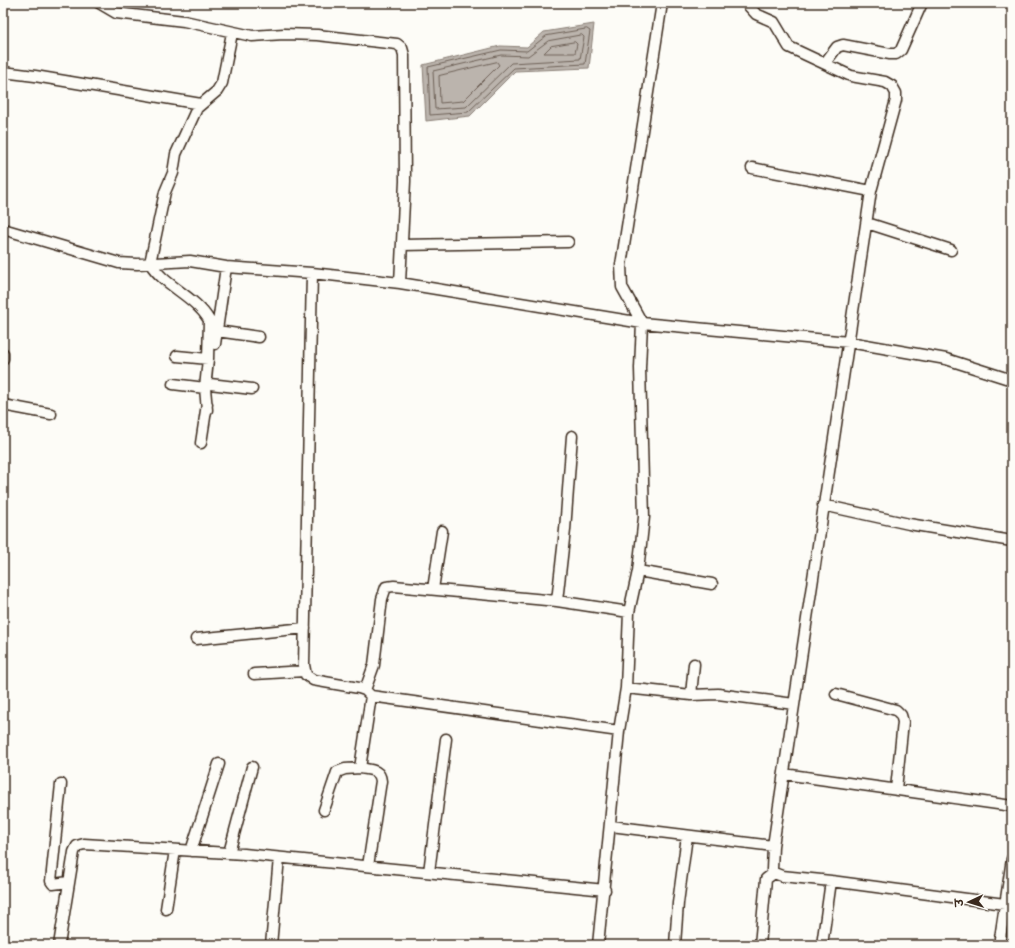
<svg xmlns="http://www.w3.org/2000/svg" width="1015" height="948" viewBox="0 0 1015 948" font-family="'Shantell Sans','Playpen Sans Deva',sans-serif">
  <rect width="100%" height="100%" fill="#fdfcf7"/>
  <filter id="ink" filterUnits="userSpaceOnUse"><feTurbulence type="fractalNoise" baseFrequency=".025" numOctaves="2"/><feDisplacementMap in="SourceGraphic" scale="8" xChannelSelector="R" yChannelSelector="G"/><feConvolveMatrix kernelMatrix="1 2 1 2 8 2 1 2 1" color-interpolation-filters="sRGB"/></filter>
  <g filter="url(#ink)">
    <!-- water -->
    <path fill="#bbb4ad" stroke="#887d74" d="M594,24L589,68L515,71L470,116L426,121L423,65L500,46L527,47L544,32Z"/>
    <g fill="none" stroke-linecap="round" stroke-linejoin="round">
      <!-- shore -->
      <path stroke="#6e6157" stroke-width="1" d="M587,29L590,31L585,64L514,68L468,112L430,115L428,67L501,50L527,51L546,36Z
        M582,35L584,37L580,59L511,63L466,107L435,109L433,71L501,55L528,56L548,41Z
        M575,42L577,44L575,53H544L551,46Z
        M497,62L499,65L463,101L440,103L439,76Z"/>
      <!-- street casing -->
      <g stroke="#3b2a1e" stroke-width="13">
        <path id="street" d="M99,3L116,13L184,21L252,36L284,34L317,35L397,44L402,48L404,55L405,181L400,283
          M746,3L756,14L774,22L789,47L851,76L885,82L892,86L896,93V100L871,191L787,752L773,846L772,870L774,873L782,876L831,881L1012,905
          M825,63L837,47L843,45L890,54H896L901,50L922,3
          M3,72L35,76L201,104
          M752,168L871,191
          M867,223L951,250
          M3,229L119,263L137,264L190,261L226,267L312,273L400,283L642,323L849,342L946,359L1012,380
          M402,245L568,242
          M312,273L304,665L306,675L313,680L359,688L365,690L371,696L619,731
          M217,331L259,337
          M215,344L226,267
          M3,353V359
          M177,356L208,359
          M173,384L205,388
          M210,384L252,389
          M3,405L51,414
          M207,410L205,388L208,359L209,320C195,296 164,286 150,263L165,192L173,173L176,154L197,108L217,91L222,83L232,33
          M201,443L207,404
          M823,505L909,524L1012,541
          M638,571L712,584
          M433,589L442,531
          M557,601L565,530L572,436
          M196,639L305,628
          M254,674L305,671
          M626,688L691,695L718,694L794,704
          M365,690L374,665L382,599L386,587L394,586L557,601L629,612
          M836,694L896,710L901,715L903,722L896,789
          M691,695L694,664
          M360,768C370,770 380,769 381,781L368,866
          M784,774L1012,806
          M61,784L51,881L53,884L69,882
          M324,810L337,772L345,769L360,768L371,696
          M611,826L773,846
          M191,851L219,764
          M229,853L252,767
          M429,872L446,739
          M166,909L175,850
          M59,945L74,852L77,846L84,844L244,854L605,890
          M271,945L279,858
          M598,945L619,731L626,688L629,612L638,571L644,517L640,368L642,323L622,287L621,265L662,3
          M675,945L678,903L687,836
          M760,945L766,879L774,873
          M822,945L831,881
          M999,945L1012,859"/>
      </g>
      <!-- street -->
      <use href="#street" stroke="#fdfcf7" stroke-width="10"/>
    </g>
  </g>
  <!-- margin -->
  <rect width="1015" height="948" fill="none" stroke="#fdfcf7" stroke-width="16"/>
  <rect x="8" y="8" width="999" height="932" fill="none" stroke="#3b2a1e" stroke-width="1.5" filter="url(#ink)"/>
  <!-- north arrow -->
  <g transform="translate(969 902) rotate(266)" stroke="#fdfcf7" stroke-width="3" paint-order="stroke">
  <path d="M0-3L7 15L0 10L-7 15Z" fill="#3b2a1e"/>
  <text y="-6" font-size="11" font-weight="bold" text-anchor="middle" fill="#3b2a1e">उ</text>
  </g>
</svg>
